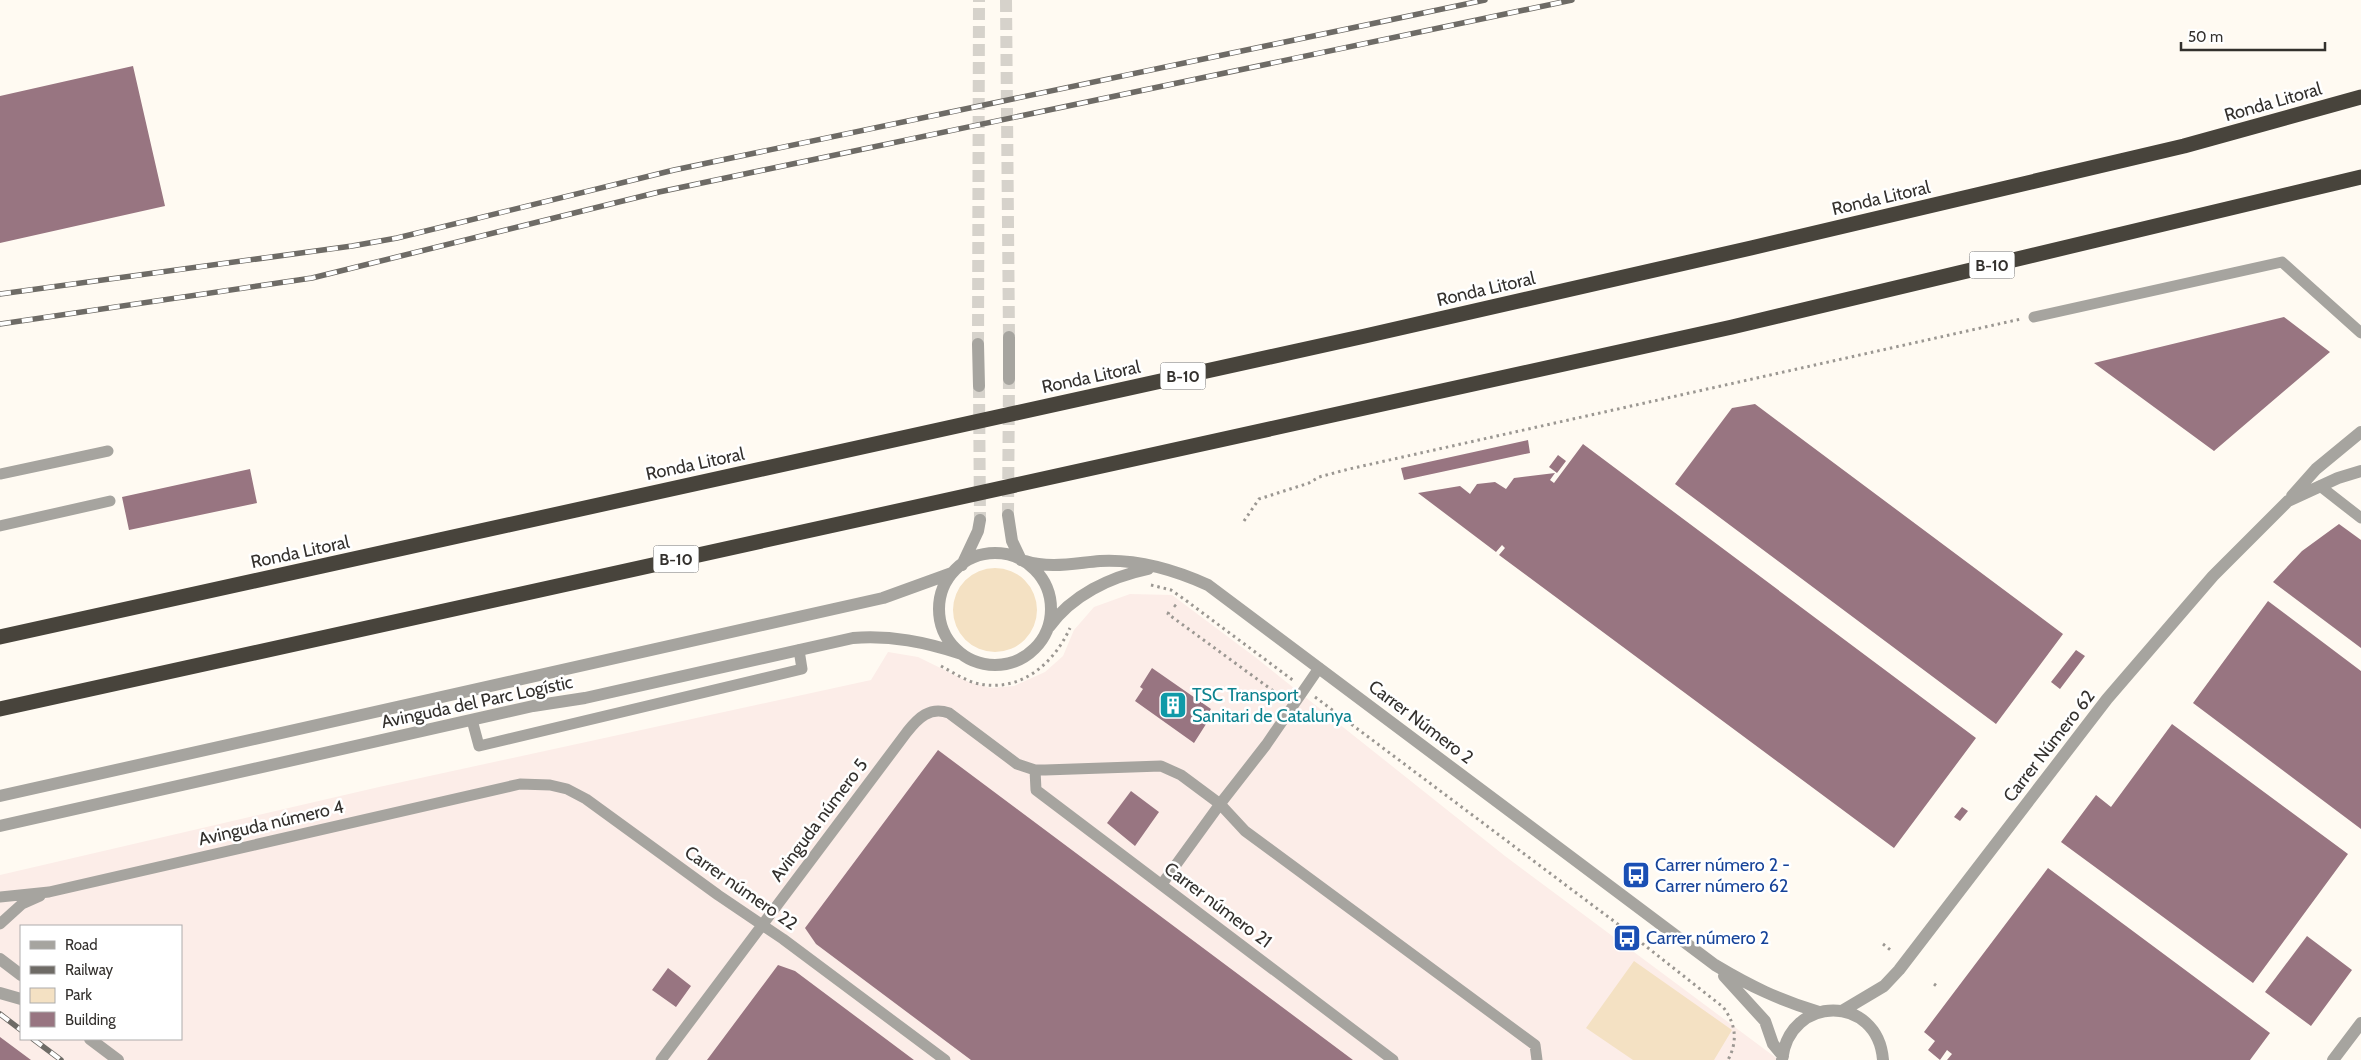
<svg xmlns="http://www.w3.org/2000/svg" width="2361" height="1060" viewBox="0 0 2361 1060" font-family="Cabin,sans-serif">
  <rect width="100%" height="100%" fill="#fffaf2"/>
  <!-- commercial -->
  <path fill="#fcede8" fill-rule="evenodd" d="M1130,594L1172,595L1255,657L1505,856L1779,1060H0V875L379,787L871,680L888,652L918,657L969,682L991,688L1014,686L1045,672L1063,656L1074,630L1094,607ZM21,926H181V1039H21Z"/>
  <!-- green -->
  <path fill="#f4e1c3" d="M953 610a42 42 0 1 1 84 0a42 42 0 1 1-84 0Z
    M1634,961L1732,1030L1714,1060H1633L1586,1028Z"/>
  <!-- building -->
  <path fill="#987581" d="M133,66L165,206L0,243V96Z
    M2284,317L2330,352L2214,451L2094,363Z
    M1755,404L2063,634L1996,724L1675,484L1732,408Z
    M1528,440L1530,453L1404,480L1401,468Z
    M1583,444L1976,738L1894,848L1499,555L1505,548L1502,545L1496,552L1418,493L1460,486L1470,494L1477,484L1495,482L1506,489L1514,478L1555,473L1550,480L1554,483Z
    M1558,455L1566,461L1557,473L1549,467Z
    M250,469L257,503L129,530L122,497Z
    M2339,524L2361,540V648L2273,582L2302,551Z
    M2268,601L2361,671V829L2193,703Z
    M2076,650L2085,656L2060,689L2051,682Z
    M1152,668L1211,709L1204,719L1208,721L1194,743L1135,701L1143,689L1140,687Z
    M2172,724L2348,854L2253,983L2061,842L2096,795L2111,807Z
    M938,750L1353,1060H971L816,944L805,928Z
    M1131,791L1159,812L1135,846L1107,823Z
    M1962,807L1968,811L1960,821L1954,817Z
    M2048,868L2270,1033L2250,1060H1947L1952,1054L1947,1050L1940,1060L1928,1050L1935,1041L1924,1032Z
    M2307,936L2352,970L2311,1026L2265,992Z
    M778,965L795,971L914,1060H707Z
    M668,968L691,986L676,1007L652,990Z
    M0,1037L31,1060H0Z"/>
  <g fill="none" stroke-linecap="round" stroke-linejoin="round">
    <!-- street-tunnel -->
    <path stroke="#d6d2cb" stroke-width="12" stroke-dasharray="12 6" stroke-linecap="butt" d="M1006,0L1009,337
      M978,344L979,0
      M979,386L980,520
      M1008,515L1009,379"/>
    <!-- path -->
    <path stroke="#9b9792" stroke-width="3" stroke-dasharray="2.5 4" stroke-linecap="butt" d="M1244,521L1259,499L1309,483L1319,477L1349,469L2021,319
      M1151,585L1171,590L1184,599L1294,681
      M1174,605L1179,609
      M1169,612L1168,614L1283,698
      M941,666C952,672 963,679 975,683C1019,694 1053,665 1070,628
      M1315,697L1615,922L1723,1007C1736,1024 1738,1041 1728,1060
      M1883,944L1893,952
      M1934,984L1938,987"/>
    <!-- lane -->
    <path stroke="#a6a49f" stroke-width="11" d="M2034,317L2282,262L2361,333
      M0,474L108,451
      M2320,486L2361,518
      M0,526L110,501
      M472,720L479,746L802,669L799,650
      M1035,770L1036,790L1393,1060
      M1162,884L1220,804L1245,831L1535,1045L1537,1060
      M0,897L49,892L520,784L550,785L567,789L586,799L718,895L783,939L945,1060
      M0,924L22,904L40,896
      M661,1060L907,732C918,718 930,706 949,713L1017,764L1035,770H1045L1161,766L1181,775L1220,804L1266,745L1319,668"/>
    <!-- street -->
    <path stroke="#a6a49f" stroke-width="12" d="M1009,337V379
      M978,344L979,386
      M2292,496L2316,469L2361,432
      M1008,515L1012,541L1021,560
      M939 609a56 56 0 1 1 112 0a56 56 0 1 1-112 0Z
      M1025,561C1050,569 1075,563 1100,561C1137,559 1175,570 1208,585L1715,965C1750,986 1779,1000 1819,1012
      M962,565L978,531L980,520
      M1049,627C1072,595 1110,577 1148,569
      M0,796L883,598L952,573
      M0,826L533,706L585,698L853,638C891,635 925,642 962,654
      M0,959L21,975
      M1724,976L1765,1021L1773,1044L1783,1056
      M0,993L21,999
      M1842,1011L1884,986L1899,970L2107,699L2213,576L2288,501L2338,478L2361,471
      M90,1039L118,1060
      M1782,1060C1789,994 1878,994 1883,1060
      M2333,1060L2361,1023"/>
    <!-- highway -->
    <path stroke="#48443c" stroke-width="15" d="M0,637L1365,336L1751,248L2184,146L2361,97
      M0,709L1732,327L2361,177"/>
    <!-- rail casing -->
    <g stroke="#6e6b66" stroke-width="5.5">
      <path id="rail" d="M0,294L352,246L397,238L674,170L1485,0
        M0,324L312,278L659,192L1572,0
        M0,1014L21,1030
        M33,1039L61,1060"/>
    </g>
    <!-- rail -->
    <use href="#rail" stroke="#fff" stroke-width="4" stroke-dasharray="11" stroke-linecap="butt"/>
  </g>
  <!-- icons -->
  <defs>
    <g id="building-square" transform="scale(1.4375)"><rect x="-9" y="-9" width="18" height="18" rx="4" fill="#0f9aa8" stroke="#fff"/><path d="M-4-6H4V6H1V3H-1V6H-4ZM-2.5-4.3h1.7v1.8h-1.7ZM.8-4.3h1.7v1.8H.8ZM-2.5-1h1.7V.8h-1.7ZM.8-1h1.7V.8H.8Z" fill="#fff"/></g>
    <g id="bus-square" transform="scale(1.4375)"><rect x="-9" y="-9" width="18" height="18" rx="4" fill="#1a4fb4" stroke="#fff"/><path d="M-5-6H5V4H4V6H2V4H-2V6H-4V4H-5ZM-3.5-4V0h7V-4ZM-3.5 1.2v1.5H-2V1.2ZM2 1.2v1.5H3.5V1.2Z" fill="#fff"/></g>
  </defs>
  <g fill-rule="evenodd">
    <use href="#building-square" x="1173" y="705"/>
    <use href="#bus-square" x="1636" y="875"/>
    <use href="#bus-square" x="1627" y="938"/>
  </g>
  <g text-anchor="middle" stroke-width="5" stroke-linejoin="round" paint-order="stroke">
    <!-- shield labels -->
    <g fill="#fff" stroke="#706e6c" stroke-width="1">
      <rect x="1969.5" y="251.5" width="45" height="27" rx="4"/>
      <rect x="1160.5" y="362.5" width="45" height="27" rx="4"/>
      <rect x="653.5" y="545.5" width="45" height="27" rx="4"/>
    </g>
    <g font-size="16" font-weight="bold" fill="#33302d">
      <text x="1992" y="271">B-10</text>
      <text x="1183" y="382">B-10</text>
      <text x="676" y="565">B-10</text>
    </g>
    <!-- street labels -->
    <g font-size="18" fill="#33302d" stroke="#fff">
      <text transform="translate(2273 102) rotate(-16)" y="6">Ronda Litoral</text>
      <text transform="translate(1881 198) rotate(-13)" y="6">Ronda Litoral</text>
      <text transform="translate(1486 289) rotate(-13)" y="6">Ronda Litoral</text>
      <text transform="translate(1091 377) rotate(-12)" y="6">Ronda Litoral</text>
      <text transform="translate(695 464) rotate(-12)" y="6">Ronda Litoral</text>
      <text transform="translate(300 552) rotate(-12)" y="6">Ronda Litoral</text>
      <text transform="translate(477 702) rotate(-12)" y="6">Avinguda del Parc Logístic</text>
      <text transform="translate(1421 722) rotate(37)" y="6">Carrer Número 2</text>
      <text transform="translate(2049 746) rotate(-52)" y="6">Carrer Número 62</text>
      <text transform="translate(819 820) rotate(-53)" y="6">Avinguda número 5</text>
      <text transform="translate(271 823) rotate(-13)" y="6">Avinguda número 4</text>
      <text transform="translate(741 888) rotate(35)" y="6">Carrer número 22</text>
      <text transform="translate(1218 905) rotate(37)" y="6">Carrer número 21</text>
    </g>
    <!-- culture labels -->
    <g font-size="18" fill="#0d838f" stroke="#fff" text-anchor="start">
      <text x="1192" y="701">TSC Transport<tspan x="1192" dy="21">Sanitari de Catalunya</tspan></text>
    </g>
    <!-- transit labels -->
    <g font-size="18" fill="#164399" stroke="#fff" text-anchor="start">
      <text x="1655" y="871">Carrer número 2 -<tspan x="1655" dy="21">Carrer número 62</tspan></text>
      <text x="1646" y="944">Carrer número 2</text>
    </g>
  </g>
  <!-- legend -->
  <rect x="20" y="925" width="162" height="115" fill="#ffffff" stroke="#adacab"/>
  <rect x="30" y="941" width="25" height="8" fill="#a6a49f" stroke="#adacab"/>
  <text x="65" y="950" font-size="15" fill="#33302d">Road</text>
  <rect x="30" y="966" width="25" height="8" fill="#6e6b66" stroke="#adacab"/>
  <text x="65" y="975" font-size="15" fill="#33302d">Railway</text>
  <rect x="30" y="988" width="25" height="15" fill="#f4e1c3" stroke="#adacab"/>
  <text x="65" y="1000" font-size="15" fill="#33302d">Park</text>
  <rect x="30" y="1012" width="25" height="15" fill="#987581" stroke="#adacab"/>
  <text x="65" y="1025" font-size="15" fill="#33302d">Building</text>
  <!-- scale -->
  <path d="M2181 42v8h144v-8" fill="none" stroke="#33302d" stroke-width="2.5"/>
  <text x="2188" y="42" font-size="15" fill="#33302d" stroke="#ffffff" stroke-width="4" paint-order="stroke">50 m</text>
</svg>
